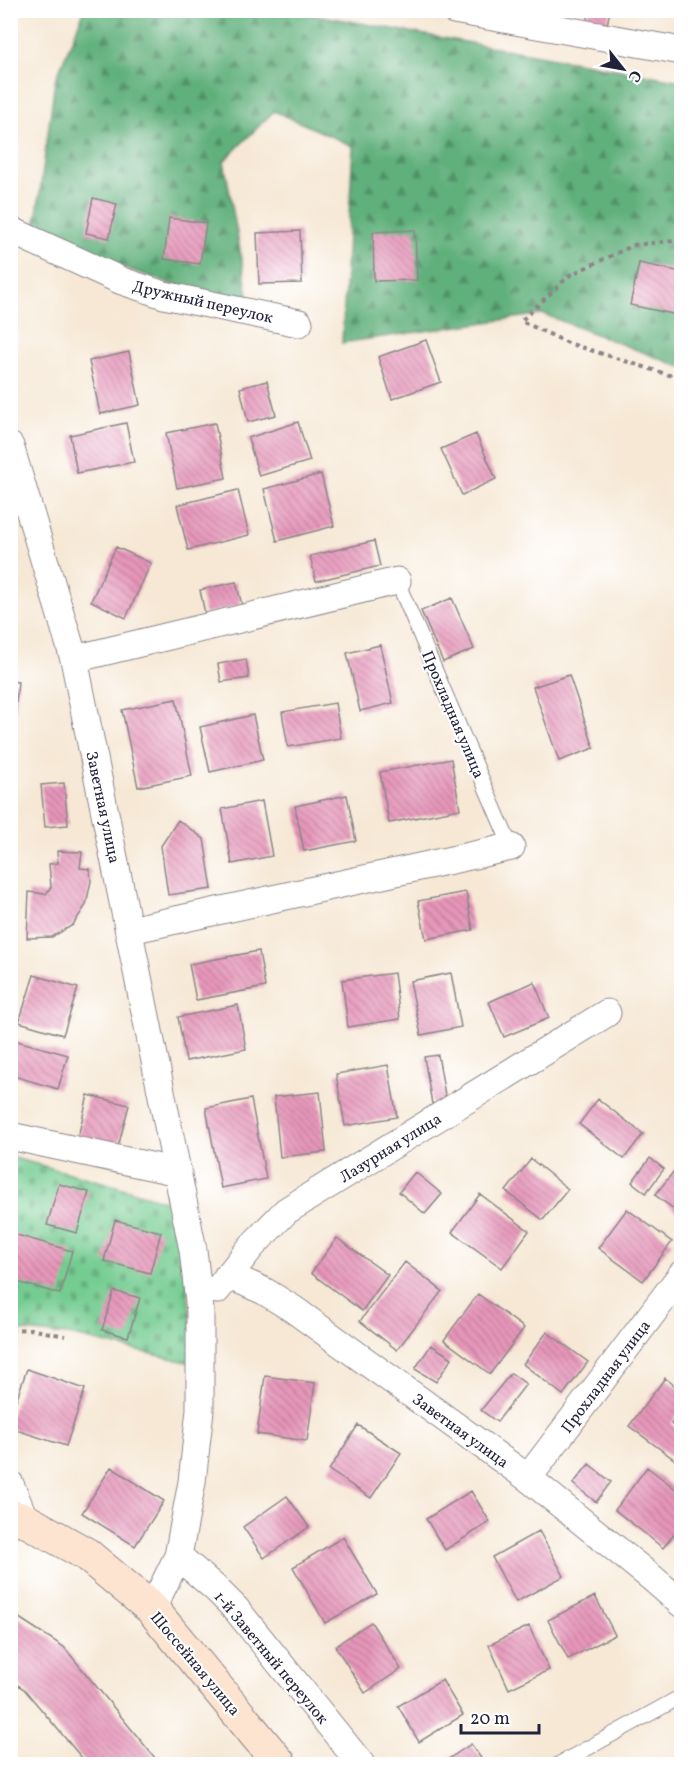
<svg xmlns="http://www.w3.org/2000/svg" width="692" height="1775" viewBox="0 0 692 1775" font-family="Vollkorn,serif">
  <defs>
    <pattern id="forest-firs" width="22" height="20" patternUnits="userSpaceOnUse" patternTransform="scale(1.5)"><rect width="22" height="20" fill="#60b07b"/><path d="M5 1l3.5 6h-7zM16 11l3.5 6h-7z" fill="#4f8f66"/></pattern>
    <pattern id="cemetery-stones" width="16" height="16" patternUnits="userSpaceOnUse" patternTransform="scale(1.5)"><rect width="16" height="16" fill="#75cc91"/><path d="M2 7V4a2 2 0 0 1 4 0v3zM10 15v-3a2 2 0 0 1 4 0v3z" fill="#65af7e"/></pattern>
    <pattern id="building-back-hatch" width="6" height="6" patternUnits="userSpaceOnUse" patternTransform="scale(1.5)"><rect width="6" height="6" fill="#e796ba"/><path d="M-1 5l2 2M0 0l6 6M5-1l2 2" fill="none" stroke="#bb7a98"/></pattern>
  </defs>
  <rect width="100%" height="100%" fill="#fff"/>
  <filter id="ink" filterUnits="userSpaceOnUse"><feTurbulence type="fractalNoise" baseFrequency=".0167" numOctaves="2"/><feDisplacementMap in="SourceGraphic" scale="12" xChannelSelector="R" yChannelSelector="G"/><feConvolveMatrix kernelMatrix="1 2 1 2 8 2 1 2 1" color-interpolation-filters="sRGB"/></filter>
  <filter id="wash" filterUnits="userSpaceOnUse"><feTurbulence type="fractalNoise" baseFrequency=".008" numOctaves="4" result="noise"/><feDisplacementMap in="SourceGraphic" scale="24" xChannelSelector="R" yChannelSelector="G"/><feGaussianBlur stdDeviation="1.35" result="paint"/><feColorMatrix in="noise" values="0 0 0 0 0 0 0 0 0 0 0 0 0 0 0 0 0 1.4 0 .05"/><feComposite in="paint" operator="in"/></filter>
  <g filter="url(#wash)">
    <rect width="100%" height="100%" fill="#f6e8d5"/>
    <!-- forest -->
    <path fill="url(#forest-firs)" stroke="#41695b" stroke-width="1.5" d="M84,11H294L681,81V367L543,314L342,343L353,146L274,111L224,161L251,312L34,236L55,81Z"/>
    <!-- cemetery -->
    <path fill="url(#cemetery-stones)" stroke="#4c7766" stroke-width="1.5" d="M10,1157L106,1183L178,1205L196,1364L69,1335L11,1330Z"/>
    <g id="blocks">
      <!-- building -->
      <path fill="url(#building-back-hatch)" d="M589,10H610L607,25L587,21Z
        M93,198L117,204L109,238L86,233Z
        M169,218L206,223L200,264L164,259Z
        M415,230L417,280L374,281L373,232Z
        M300,231L302,283L259,284L257,233Z
        M639,263L682,272V316L630,305Z
        M426,340L441,382L392,399L378,357Z
        M129,352L140,405L100,414L89,361Z
        M267,381L276,415L248,422L240,388Z
        M298,422L310,461L259,476L248,438Z
        M126,423L134,462L77,473L70,435Z
        M215,423L226,478L177,488L166,433Z
        M476,434L496,479L462,495L441,449Z
        M321,474L334,526L277,541L264,489Z
        M238,490L249,535L188,550L177,505Z
        M374,541L380,566L316,581L310,556Z
        M116,547L151,563L126,618L91,601Z
        M236,582L242,605L205,614L200,590Z
        M452,598L474,649L443,662L421,611Z
        M380,645L393,703L360,711L347,653Z
        M246,659L249,678L221,682L218,664Z
        M569,675L594,748L559,761L533,687Z
        M10,681L18,682L15,714H10Z
        M176,699L192,776L138,787L122,710Z
        M335,703L341,738L288,747L282,712Z
        M253,715L263,760L210,772L200,727Z
        M451,759L460,809L389,823L380,772Z
        M64,783L68,825L45,827L41,785Z
        M347,795L356,841L304,851L295,806Z
        M262,801L272,856L232,864L222,809Z
        M178,820L204,839L212,889L168,895L161,846Z
        M57,851L82,852L80,868L90,869L91,881L86,905L73,925L52,937L27,938L29,892L46,894L51,887L49,864L58,863Z
        M466,892L473,930L426,939L418,901Z
        M259,951L265,987L196,1000L189,964Z
        M394,973L400,1019L348,1027L342,980Z
        M451,973L461,1027L421,1035L410,981Z
        M34,975L78,988L63,1035L19,1022Z
        M534,982L549,1018L504,1037L489,1002Z
        M238,1005L246,1049L186,1061L178,1017Z
        M10,1039L68,1055L58,1089L10,1075Z
        M438,1055L446,1101L432,1104L424,1057Z
        M388,1065L397,1117L345,1126L336,1074Z
        M320,1092L326,1152L280,1157L274,1097Z
        M88,1095L129,1105L117,1151L77,1141Z
        M251,1099L266,1179L221,1188L206,1108Z
        M598,1099L643,1134L624,1159L579,1124Z
        M650,1158L664,1169L646,1193L632,1182Z
        M531,1159L568,1189L543,1220L506,1191Z
        M682,1161V1215L655,1195Z
        M415,1172L442,1194L425,1214L399,1192Z
        M59,1184L89,1192L77,1233L47,1225Z
        M480,1194L529,1231L502,1268L452,1232Z
        M627,1209L672,1242L643,1281L598,1248Z
        M115,1220L161,1232L150,1273L104,1261Z
        M10,1233L72,1251L60,1294L10,1280Z
        M337,1238L388,1275L362,1311L311,1273Z
        M405,1262L442,1291L397,1350L360,1321Z
        M114,1291L140,1298L128,1337L102,1330Z
        M478,1294L524,1328L490,1374L444,1340Z
        M547,1332L588,1362L563,1395L523,1364Z
        M431,1345L452,1358L436,1382L415,1369Z
        M27,1369L85,1389L66,1446L10,1428V1418Z
        M511,1373L526,1384L497,1422L481,1410Z
        M265,1376L315,1383L307,1441L257,1434Z
        M665,1378L682,1391V1416L678,1414L671,1424L682,1432V1465L629,1426Z
        M358,1425L401,1453L371,1498L329,1470Z
        M589,1464L611,1482L596,1502L573,1484Z
        M111,1467L164,1501L135,1546L82,1513Z
        M647,1467L682,1494V1524L663,1548L615,1510Z
        M471,1491L490,1522L445,1550L426,1519Z
        M287,1496L309,1527L264,1558L243,1527Z
        M539,1531L564,1576L516,1602L492,1557Z
        M343,1537L377,1594L325,1623L293,1567Z
        M595,1596L615,1635L568,1659L548,1620Z
        M10,1612L64,1647L160,1764H87L24,1689L10,1680Z
        M371,1622L401,1669L365,1693L335,1646Z
        M529,1626L549,1670L509,1689L489,1645Z
        M442,1680L463,1715L419,1742L398,1706Z
        M471,1744L485,1764H441Z"/>
    </g>
  </g>
  <g filter="url(#ink)">
    <use href="#blocks" fill-opacity="0" stroke="#8c8588" stroke-width="1.5"/>
    <g fill="none" stroke-linecap="round" stroke-linejoin="round">
      <!-- lane casing -->
      <g stroke="#8c8588" stroke-width="16">
        <path id="lane" d="M397,581L511,847
          M559,1764L682,1696"/>
      </g>
      <!-- street casing -->
      <g stroke="#8c8588" stroke-width="29">
        <path id="street" d="M454,10L682,51
          M10,230L122,281L164,295L299,323
          M10,446L74,659L193,1250L200,1311V1410L192,1482L178,1556L152,1609
          M74,659L397,581
          M130,930L511,847
          M10,1136L178,1172
          M228,1275L264,1291L293,1309L528,1478L652,1578L682,1604
          M217,1290L252,1246L286,1211L607,1013
          M528,1478L682,1274
          M10,1484L25,1520
          M178,1556L216,1589L236,1609L361,1764"/>
      </g>
      <!-- secondary casing -->
      <g stroke="#8c8588" stroke-width="35">
        <path id="secondary" d="M10,1516L25,1520L86,1554L152,1609L280,1764"/>
      </g>
      <!-- path -->
      <path stroke="#8c8588" stroke-width="4" stroke-dasharray="4.5 4.5" stroke-linecap="butt" d="M682,240L634,245L570,275L521,321L568,343L682,379
        M10,1330L30,1329L65,1336"/>
      <!-- lane -->
      <use href="#lane" stroke="#fff" stroke-width="14"/>
      <!-- street -->
      <use href="#street" stroke="#fff" stroke-width="27"/>
      <!-- secondary -->
      <use href="#secondary" stroke="#fde4d1" stroke-width="33"/>
    </g>
  </g>
  <g text-anchor="middle" stroke-width="4.5" stroke-linejoin="round" paint-order="stroke">
    <!-- street labels -->
    <g font-size="16" fill="#22223b" stroke="#fff">
      <text transform="translate(203 301) rotate(13)" y="6">Дружный переулок</text>
      <text transform="translate(454 714) rotate(67)" y="6">Прохладная улица</text>
      <text transform="translate(104 807) rotate(78)" y="6">Заветная улица</text>
      <text transform="translate(390 1147) rotate(-32)" y="6">Лазурная улица</text>
      <text transform="translate(605 1376) rotate(-53)" y="6">Прохладная улица</text>
      <text transform="translate(461 1430) rotate(36)" y="6">Заветная улица</text>
      <text transform="translate(272 1657) rotate(50)" y="6">1-й Заветный переулок</text>
      <text transform="translate(196 1663) rotate(50)" y="6">Шоссейная улица</text>
    </g>
  </g>
  <!-- margin -->
  <rect width="692" height="1775" fill="none" stroke="#fff" stroke-width="36"/>
  <!-- north arrow -->
  <g transform="translate(623 69) rotate(121)" stroke="#ffffff" stroke-width="4.5" paint-order="stroke">
  <path d="M0-4.5L10 22L0 15L-10 22Z" fill="#22223b"/>
  <text y="-9" font-size="16" font-weight="bold" text-anchor="middle" fill="#22223b">С</text>
  </g>
  <!-- scale -->
  <path d="M461 1724v9h78v-9" fill="none" stroke="#22223b" stroke-width="3"/>
  <text x="470" y="1724" font-size="18" fill="#22223b" stroke="#ffffff" stroke-width="4.5" paint-order="stroke">20 m</text>
</svg>
